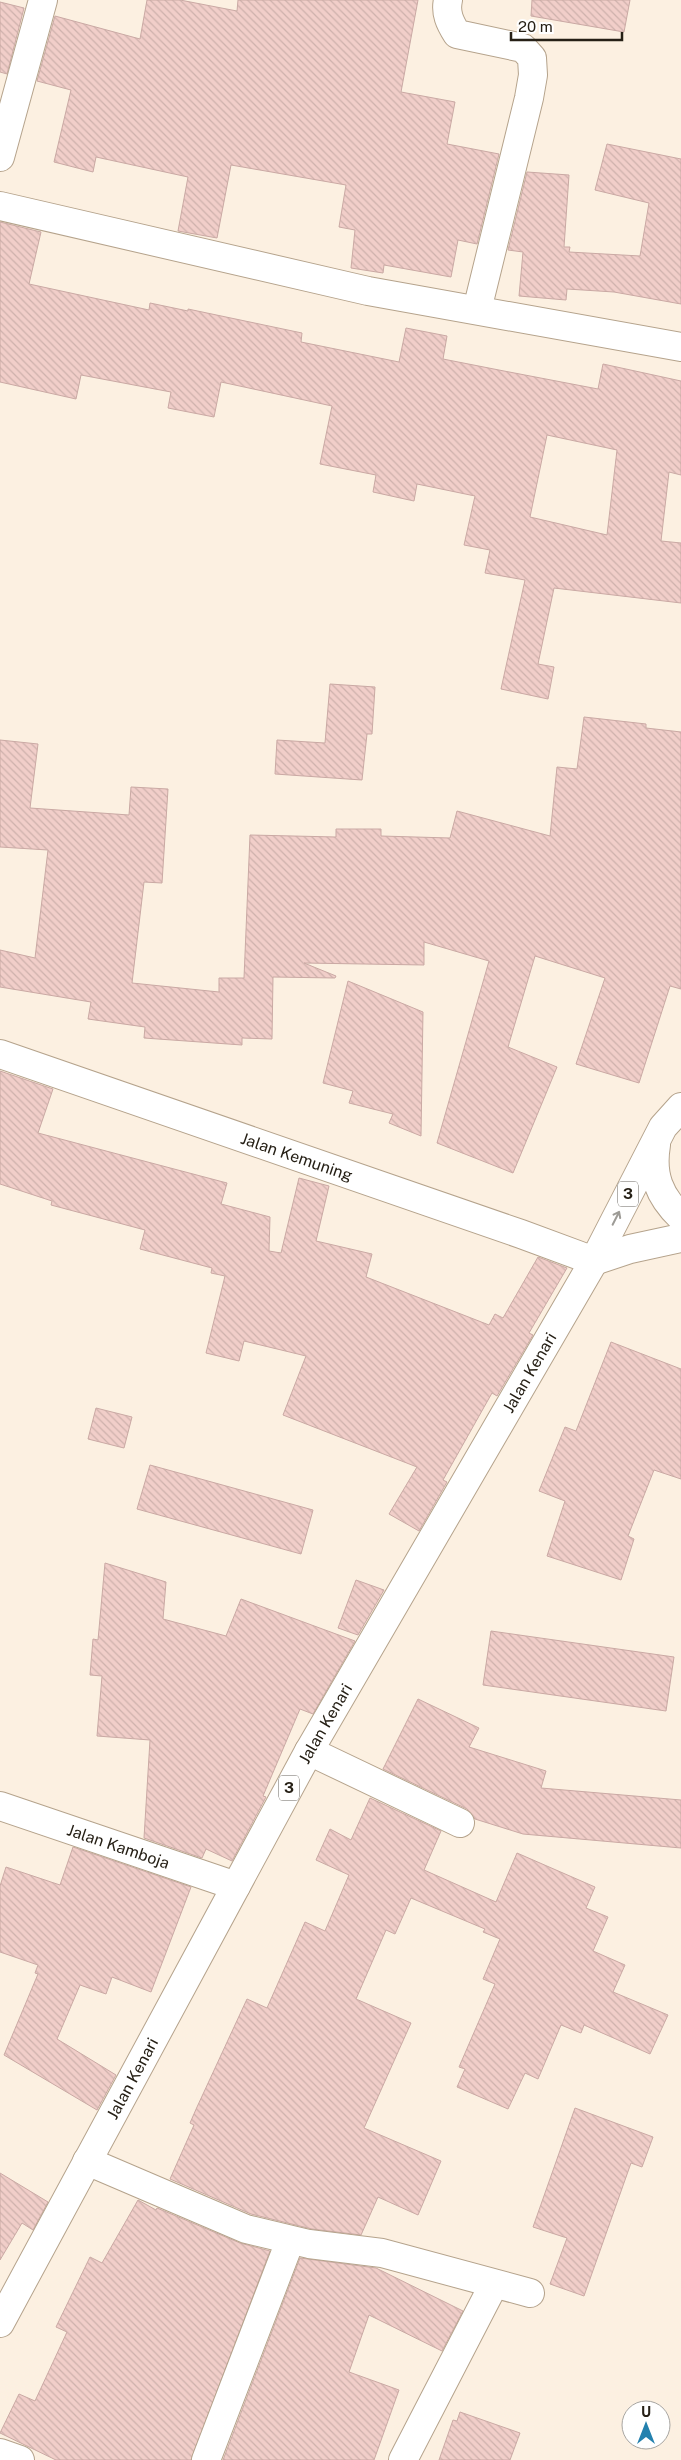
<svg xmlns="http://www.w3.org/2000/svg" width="681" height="2460" viewBox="0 0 681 2460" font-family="'Public Sans',sans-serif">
  <defs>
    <pattern id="building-back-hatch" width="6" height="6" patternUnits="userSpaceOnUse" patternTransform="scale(1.25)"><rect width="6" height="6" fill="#f1cec9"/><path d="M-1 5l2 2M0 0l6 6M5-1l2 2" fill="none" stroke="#ceb1ac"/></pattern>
  </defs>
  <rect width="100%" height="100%" fill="#fcf0e1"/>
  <!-- building -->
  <path fill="url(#building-back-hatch)" stroke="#caa9a4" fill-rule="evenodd" d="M147,0H180L237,11L238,0H418L401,92L455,102L447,144L499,154L477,244L458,240L451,277L384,265L383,273L351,268L355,230L339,227L346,185L231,165L217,238L178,231L188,177L96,157L93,172L54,162L71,90L37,81L55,16L140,39Z
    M532,0H630L624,32L531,16Z
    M0,2L24,8L7,74L0,72Z
    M607,144L681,159V304L614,292L567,289L566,300L519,296L523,252L508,250L527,172L569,175L564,247H570L569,252L640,256L649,203L595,190Z
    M0,222L41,232L29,284L149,310L150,303L188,311V309L302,333L301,342L399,362L406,328L447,336L443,359L504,371L598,389L603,364L681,381V475L669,472L661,541L681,543V603L554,588L538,664L554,667L548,699L501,689L525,580L485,573L490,550L464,545L475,496L417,484L414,501L373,492L376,475L320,464L332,406L221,382L214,417L168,408L171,392L81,375L76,399L0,382ZM547,435L617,450L607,535L530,517Z
    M330,684L375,687L372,734H367L362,780L275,774L277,740L325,743Z
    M584,717L646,724V728L681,732V989L670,986L639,1083L576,1064L605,978L535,956L508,1047L557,1067L513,1173L437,1143L489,961L424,942V965L304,963L336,976L335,978L273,977L272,1039L242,1038V1045L144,1038L145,1027L88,1019L91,1002L0,987V950L35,958L48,850L0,847V740L38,744L30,808L129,815L131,787L168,789L162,883L144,882L132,983L219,992V978H244L250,835L336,837V829H381V836L450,838L457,811L550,836L557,767L577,769Z
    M348,981L423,1012L421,1136L389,1123L393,1114L349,1103L353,1091L323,1083Z
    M0,1071L53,1089L38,1133L227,1183L221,1204L270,1217L269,1251L281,1253L299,1178L329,1186L316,1241L372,1254L366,1277L489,1325L495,1314L503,1318L538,1257L567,1268L529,1333L533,1335L497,1396L492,1393L443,1480L447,1482L419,1531L389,1514L417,1467L283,1415L306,1356L244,1341L239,1361L206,1353L225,1276L211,1273L212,1268L140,1249L145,1230L51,1205L52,1201L0,1184Z
    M611,1342L681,1369V1479L654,1470L628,1536L634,1539L621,1580L547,1556L565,1501L539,1491L565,1427L576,1431Z
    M96,1408L132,1417L124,1448L88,1439Z
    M150,1465L313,1510L301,1554L137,1509Z
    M105,1563L166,1582L163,1619L226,1636L241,1599L355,1641L313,1714L300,1709L263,1796L266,1797L232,1861L206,1849L202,1858L144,1838L150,1740L97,1736L102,1676L90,1675L93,1639L98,1640Z
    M356,1580L384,1590L358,1635L338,1628Z
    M491,1631L674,1657L666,1711L483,1685Z
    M418,1699L479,1728L469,1747L546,1771L541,1788L681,1800V1848L523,1834L475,1819L467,1809L383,1769Z
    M370,1798L441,1831L424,1870L496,1902L517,1853L595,1887L586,1908L608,1917L593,1951L625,1965L613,1992L668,2015L650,2054L584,2025L581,2033L561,2025L538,2079L525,2073L508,2109L457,2087L465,2069L459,2067L495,1984L483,1979L500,1939L483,1932L485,1929L411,1898L395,1934L386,1930L356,1999L411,2023L364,2128L441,2161L418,2215L378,2197L361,2235L312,2229L251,2214L170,2179L194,2125L190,2123L197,2107L247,1999L267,2008L305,1922L325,1931L349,1875L316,1860L330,1829L351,1840Z
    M73,1847L191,1887L151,1992L112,1977L106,1994L80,1985L57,2039L116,2075L97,2110L4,2055L38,1974L35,1973L38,1965L0,1952V1886L6,1867L60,1885Z
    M575,2108L653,2137L642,2167L631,2163L584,2296L550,2284L567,2238L533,2227Z
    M0,2173L48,2202L33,2230L22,2223L0,2260Z
    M138,2200L156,2210L157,2208L240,2243L270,2251L191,2460H56L0,2433L19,2394L35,2401L67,2332L56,2327L90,2257L102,2263Z
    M300,2258L376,2268L463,2311L442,2351L369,2315L349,2372L399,2390L374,2460H223Z
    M460,2412L520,2433L510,2460H439L453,2420L457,2421Z"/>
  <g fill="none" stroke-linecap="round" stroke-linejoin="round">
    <!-- street casing -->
    <g stroke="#b5a38c" stroke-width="30">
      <g id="street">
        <path d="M448,0C445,13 450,23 457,34L523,48L532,58L533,75L529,98L477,310"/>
        <path d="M0,157L43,0"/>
        <path d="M0,206L368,291L681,347"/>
        <path id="s1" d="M0,1054L521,1234L594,1261"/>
        <path d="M309,1751L460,1823"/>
        <path id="s2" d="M0,1806L236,1886"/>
        <path d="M87,2161L246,2229L309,2244L382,2253L530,2293"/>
        <path d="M0,2453L20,2460"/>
        <path d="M206,2460L290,2241"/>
        <path d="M403,2460L494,2284"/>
      </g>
    </g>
    <!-- highway casing -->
    <g stroke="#b5a38c" stroke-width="30">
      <g id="highway">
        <path d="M656,1145C651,1175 659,1196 681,1217"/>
        <path d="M594,1261L630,1249L681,1238"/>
        <path id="s3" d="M0,2323L309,1751L594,1261L663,1127L681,1107"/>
      </g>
    </g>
    <!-- street -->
    <use href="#street" stroke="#fff" stroke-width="28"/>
    <!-- highway -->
    <use href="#highway" stroke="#fff" stroke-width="28"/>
  </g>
  <!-- one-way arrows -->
  <defs><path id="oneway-shaft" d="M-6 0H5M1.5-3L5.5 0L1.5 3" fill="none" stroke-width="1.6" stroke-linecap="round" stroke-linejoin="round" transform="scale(1.25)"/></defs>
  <use stroke="#9d9b96" href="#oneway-shaft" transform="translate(616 1218) rotate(-63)"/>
  <g text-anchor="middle" stroke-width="4" stroke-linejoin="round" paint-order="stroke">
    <!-- shield labels -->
    <g fill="#fff" stroke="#67635c" stroke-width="1">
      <rect x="618" y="1181.5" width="20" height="25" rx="4"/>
      <rect x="279" y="1775.5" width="20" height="25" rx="4"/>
    </g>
    <g font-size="15" font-weight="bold" fill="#262016">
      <text x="628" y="1199">3</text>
      <text x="289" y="1793">3</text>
    </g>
    <!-- street labels -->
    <g font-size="16" fill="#262016" stroke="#fff">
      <text dy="6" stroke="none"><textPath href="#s1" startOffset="314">Jalan Kemuning</textPath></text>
      <text dy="6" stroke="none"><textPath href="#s3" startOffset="1088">Jalan Kenari</textPath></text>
      <text dy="6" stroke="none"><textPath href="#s3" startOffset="682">Jalan Kenari</textPath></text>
      <text dy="6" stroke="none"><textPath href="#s2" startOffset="125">Jalan Kamboja</textPath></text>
      <text dy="6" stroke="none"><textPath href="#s3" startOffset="278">Jalan Kenari</textPath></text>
    </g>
  </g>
  <!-- north arrow -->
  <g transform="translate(646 2425)"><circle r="24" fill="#ffffff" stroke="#a8a6a2"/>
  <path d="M0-4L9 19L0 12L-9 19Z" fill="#2481ae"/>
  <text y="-8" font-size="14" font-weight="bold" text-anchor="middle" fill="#262016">U</text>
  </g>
  <!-- scale -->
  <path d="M511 32v8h111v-8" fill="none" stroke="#262016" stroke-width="2.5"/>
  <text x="518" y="32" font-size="15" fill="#262016" stroke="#ffffff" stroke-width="4" paint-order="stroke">20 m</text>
</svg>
